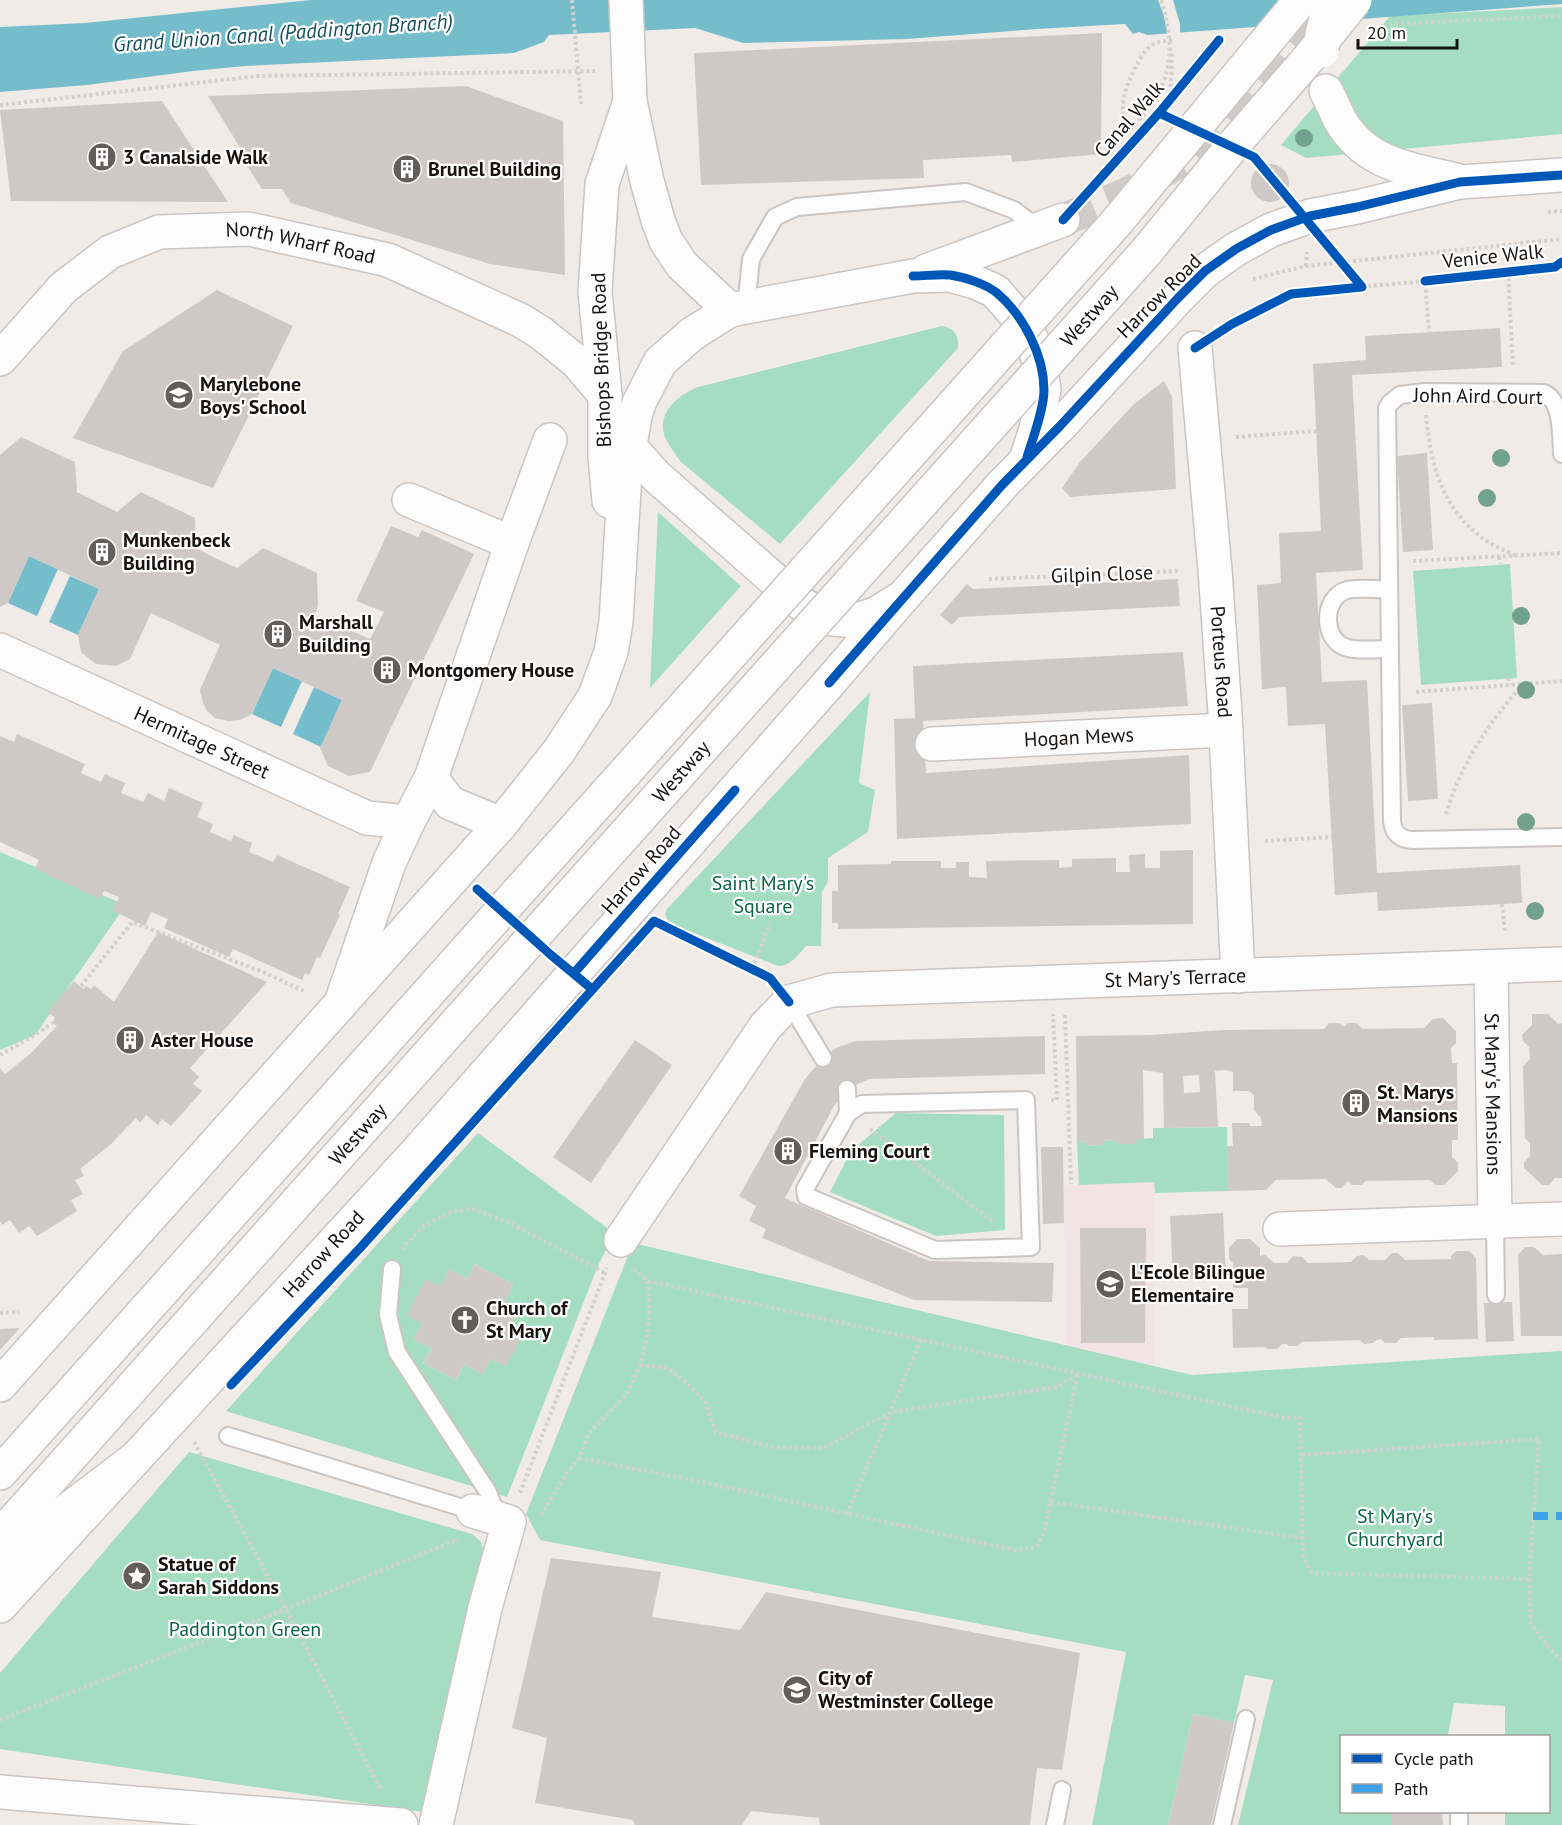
<svg xmlns="http://www.w3.org/2000/svg" width="1562" height="1825" viewBox="0 0 1562 1825" font-family="'PT Sans',sans-serif">
  <rect width="100%" height="100%" fill="#f1ebe8"/>
  <!-- education -->
  <path fill="#f3e2e6" d="M1154,1182V1366L1066,1345L1064,1185Z"/>
  <!-- green -->
  <path fill="#a5ddc3" fill-rule="evenodd" d="M1562,7V134L1306,158L1281,145L1390,16Z
    M942,326C954,327 959,336 958,348L780,544L681,462C675,453 663,439 663,428C662,407 681,394 698,387Z
    M658,512L741,586L650,688Z
    M1510,564L1517,678L1421,685L1413,571Z
    M870,692L859,783L875,790L868,832L828,858V882L822,892L821,946H806C798,955 791,966 778,966L669,923L665,914L667,909Z
    M0,852L126,905L35,1035L0,1050Z
    M896,1113L1004,1115L1005,1230L936,1236L830,1192L851,1151Z
    M1227,1127L1228,1191L1155,1193L1154,1182L1079,1185L1077,1142L1084,1141L1088,1146L1101,1145L1104,1141L1116,1140L1119,1144H1134L1138,1139L1153,1138V1128Z
    M478,1133L614,1233L597,1268L507,1497L226,1411ZM475,1264L513,1284L505,1301L520,1309L512,1325L524,1331L506,1366L491,1359L483,1374L464,1364L456,1380L423,1363L432,1349L413,1339L422,1324L449,1269L468,1279Z
    M633,1243L1192,1375L1562,1351V1825H1505V1812H1548V1736H1505V1706L1454,1703L1448,1736H1342V1812H1392V1825H1238L1273,1680L1245,1675L1234,1723L1193,1714L1168,1825H1092L1126,1652L540,1540L526,1514Z
    M189,1452L472,1534L481,1542L485,1557L423,1812L0,1749V1673Z"/>
  <!-- water -->
  <path fill="#76bdcc" d="M311,0H1562V4L1147,35L1139,32L1133,34L1125,24L1037,29L907,39L743,43L695,28L549,35L544,42L514,53L245,66L193,71L87,85L0,92V27L85,23Z
    M29,556L58,569L37,616L8,603Z
    M70,576L99,589L78,635L49,622Z
    M273,668L302,681L281,727L252,714Z
    M314,687L342,700L321,747L293,734Z"/>
  <!-- pier -->
  <path fill="#f1ebe8" d="M1158,0H1173L1180,24V35L1168,36L1164,16Z"/>
  <!-- building -->
  <path fill="#cec9c7" fill-rule="evenodd" d="M1102,33L1101,154L1012,162L1011,155L923,160L924,178L701,185L694,53Z
    M466,86L563,121L565,275L490,264L291,203L282,189H262L237,150L241,149L208,96Z
    M162,101L228,202L11,201L0,110Z
    M1251 183a19 19 0 1 1 38 0a19 19 0 1 1-38 0Z
    M217,290L293,326L213,488L73,438L123,351Z
    M1500,328L1502,367L1352,375L1363,570L1316,573L1322,682L1367,680L1377,873L1520,865L1522,903L1378,911L1377,892L1335,895L1325,724L1288,726L1286,687L1262,689L1257,585L1281,583L1279,533L1321,531L1313,364L1366,360L1365,336Z
    M1164,381L1172,397L1176,489L1070,497L1062,488L1080,462L1134,404Z
    M21,437L75,462L77,492L117,512L141,492L195,518L196,548L217,559L237,568L263,548L317,573L318,605L315,615L370,639L384,612L356,601L391,526L418,537L422,530L474,554L370,772L349,776L328,766L320,748L342,700L273,668L252,714L240,720L228,721L215,718L207,711L203,703L200,690L220,645L151,613L130,659L116,666L96,664L81,652L78,635L99,589L29,556L8,603L0,607V455Z
    M1427,453L1433,550L1403,552L1397,456Z
    M1178,579L1180,606L959,617L952,625L940,615L967,584L973,589Z
    M1183,652L1188,706L923,721L926,773L1189,755L1191,824L897,839L894,719L915,718L913,666Z
    M1432,703L1438,799L1408,801L1402,705Z
    M17,734L85,764L81,773L101,782L105,774L125,783L121,793L143,802L148,793L164,801L169,788L203,803L197,817L213,824L210,832L231,841L234,835L252,843L249,852L273,862L277,855L350,887L338,914L340,915L320,958L317,957L309,975L305,973L302,980L233,949L229,957L164,928L168,919L151,912L145,926L113,911L119,897L104,891L100,899L35,869L39,860L0,842V736L14,742Z
    M1193,850V924L838,929V923H832V891H838V865L891,864V861H941V868H956V862H969V877L987,878L986,861L1059,860V868L1072,867V859L1116,858V872H1130L1129,855L1145,854V868H1160V851Z
    M158,932L267,982L190,1068L199,1077L193,1084L202,1091L171,1126L162,1119L158,1125L146,1115L140,1123L136,1118L111,1144L80,1169L84,1176L75,1180L83,1194L71,1200L77,1211L37,1236L29,1226L19,1233L10,1220L2,1225L0,1221V1068L5,1074L30,1054L57,1026L52,1023L55,1017L47,1013L74,981L83,989L86,986L91,989L94,985L114,1002Z
    M1532,1014H1548L1558,1024L1562,1023V1178H1555L1549,1185H1542L1524,1168V1162L1530,1156V1143L1525,1138L1523,1066L1530,1059L1529,1047L1523,1041L1522,1035L1532,1025Z
    M1443,1018L1456,1031V1043L1451,1048L1452,1063H1457L1458,1140H1452V1157L1458,1163V1171L1444,1185H1436L1430,1180L1366,1181L1362,1185H1352L1348,1181L1342,1188H1336L1326,1179L1276,1180L1266,1190L1228,1191L1227,1146H1233L1232,1123H1249L1250,1126H1262L1261,1118L1254,1110V1095L1249,1091H1233V1072L1225,1070L1215,1071L1218,1127L1164,1128L1163,1073L1143,1070L1144,1139H1138L1134,1144H1119L1116,1140L1104,1141L1101,1145L1088,1146L1084,1141L1077,1142L1076,1036L1151,1035L1224,1030L1324,1029L1329,1023H1339L1344,1027L1348,1023H1356L1363,1029L1424,1028L1433,1019ZM1199,1075L1200,1092L1184,1093L1183,1076Z
    M1045,1036V1074L869,1079L847,1089L834,1106L785,1198L929,1261L1054,1263L1052,1302L914,1300L762,1238L766,1229L749,1221L756,1206L739,1196L805,1079L823,1058L836,1048L856,1041Z
    M635,1040L672,1065L591,1183L553,1157Z
    M1041,1147H1063L1064,1223L1043,1224Z
    M1223,1213L1226,1277L1173,1280L1170,1216Z
    M1080,1228H1146L1145,1343H1081Z
    M1237,1239H1250L1260,1248V1256L1265,1255L1274,1263H1287L1293,1256L1302,1257L1308,1263L1351,1262L1357,1256L1363,1255L1369,1260H1385L1392,1253H1398L1405,1260L1451,1259V1256L1456,1251H1469L1476,1258L1478,1339L1434,1340V1337L1401,1338L1396,1343H1385L1381,1339L1377,1340L1373,1343L1364,1344L1360,1340L1302,1342L1297,1346H1289L1286,1344H1282L1277,1349H1267L1265,1347L1233,1348L1232,1309H1248V1288H1233V1263L1229,1259V1248Z
    M1525,1247H1534L1543,1255L1562,1254V1336H1521L1518,1255Z
    M475,1264L513,1284L505,1301L520,1309L512,1325L525,1331L506,1366L491,1359L483,1374L464,1364L456,1380L423,1363L432,1349L413,1339L422,1324L407,1316L425,1279L440,1286L449,1269L468,1279Z
    M1512,1302L1514,1341L1486,1342L1484,1303Z
    M20,1328L0,1350V1329Z
    M551,1558L661,1572L652,1617L740,1630L766,1592L1080,1653L1062,1770L1037,1768L1030,1825H820L819,1818L751,1811L742,1825H635L633,1820L535,1803L547,1738L512,1728Z
    M1193,1714L1234,1723L1211,1825H1168Z
    M1392,1812H1442L1443,1825H1392Z"/>
  <g fill="none" stroke-linecap="round" stroke-linejoin="round">
    <!-- primary-tunnel -->
    <path stroke="#d0cac8" stroke-width="33" stroke-dasharray="33 16" stroke-linecap="butt" d="M1063,220L1127,194L1186,157L1235,110L1326,0"/>
    <!-- service casing -->
    <g stroke="#c9c5c3" stroke-width="20">
      <path id="service" d="M746,307L751,259L775,217L797,207L966,192L1014,210L1039,229
        M1562,454C1561,433 1562,401 1544,393L1424,392L1400,395L1390,403L1387,408L1392,821C1393,833 1400,840 1413,840L1562,837
        M1389,589C1379,590 1356,587 1347,590C1321,598 1322,642 1348,648C1359,651 1378,649 1390,649
        M789,1002L823,1058
        M847,1089L848,1113
        M1026,1100L1031,1247L935,1250L806,1196L805,1189L848,1113L862,1104Z
        M1495,1221L1496,1295
        M392,1269L388,1315L397,1352L488,1492L498,1518
        M228,1436L473,1511
        M1459,1812V1825
        M1055,1825L1062,1790
        M1222,1825L1246,1719"/>
    </g>
    <!-- minor casing -->
    <g stroke="#c9c5c3" stroke-width="36">
      <g id="minor">
        <path id="s1" d="M1195,348L1215,570L1225,713L1238,976"/>
        <path id="s2" d="M0,359L63,288L110,252L159,232L249,229L388,260L520,320L541,333L577,362L605,395"/>
        <path d="M409,500L512,543"/>
        <path id="s3" d="M0,650L367,818L408,822"/>
        <path id="s4" d="M932,744L1226,730"/>
        <path d="M431,778L450,803L501,824"/>
        <path id="s5" d="M1491,968L1495,1221"/>
        <path d="M341,1003L389,863L408,822L431,778L512,543L550,440"/>
        <path d="M1280,1229L1562,1219"/>
        <path id="s6" d="M621,1240L765,1027L789,1002L832,990L1562,964"/>
        <path d="M0,1792L401,1825"/>
        <path d="M436,1825L485,1608L509,1522L473,1511"/>
      </g>
    </g>
    <!-- primary casing -->
    <g stroke="#c9c5c3" stroke-width="36">
      <g id="primary">
        <path d="M626,0L630,101L647,181L658,220L666,241L682,265L730,310"/>
        <path d="M1326,91C1331,100 1335,110 1340,120C1366,165 1410,169 1456,180"/>
        <path d="M926,271L1063,220"/>
        <path d="M630,447L656,476L802,604L825,618L853,621L876,614L903,597L1002,485L1060,426L1178,298L1205,271L1236,249L1271,230L1310,216L1357,207L1460,182L1562,175"/>
        <path d="M609,501L605,457V395L595,292L602,184L630,101"/>
        <path d="M0,1385L501,824L559,751L595,696L611,652L616,622L625,474L635,416L639,403L660,362L692,334L730,310L913,276L950,275L975,282L995,291L1017,316L1031,338L1040,364L1044,390L1036,429L1026,460"/>
        <path id="s7" d="M0,1606L416,1153L829,683L903,597"/>
      </g>
    </g>
    <!-- trunk casing -->
    <g stroke="#c9c5c3" stroke-width="36">
      <g id="trunk">
        <path d="M0,1473L479,936"/>
        <path id="s8" d="M0,1536L509,964"/>
        <path d="M0,1571L40,1531L136,1458"/>
      </g>
    </g>
    <!-- path -->
    <path stroke="#d2d0cf" stroke-width="4" stroke-dasharray="3 3" stroke-linecap="butt" d="M1389,24L1562,16
      M1170,48C1174,56 1170,88 1170,99
      M0,105L259,76L595,71
      M1126,133C1119,107 1124,89 1136,66C1140,58 1146,48 1154,44C1159,41 1166,41 1172,40
      M1548,212L1562,211
      M1306,266L1307,252
      M1508,272L1513,367
      M1253,279L1306,266L1562,239
      M1362,287L1425,281L1429,332
      M1426,415C1431,465 1441,508 1484,539C1493,546 1506,551 1517,556
      M1236,437L1316,431
      M1499,557L1500,564
      M1413,561L1562,553
      M989,579L1181,571
      M1508,678L1509,685
      M1416,692L1562,681
      M1446,814C1461,764 1489,722 1523,684
      M1265,841L1332,837
      M1502,904L1505,933
      M752,969L770,923
      M81,986L132,922L263,972L306,992
      M1065,1015L1071,1184
      M0,1055L35,1035L52,1023
      M1051,1100H1057L1053,1014
      M870,1129L994,1222
      M403,1250L406,1244L424,1226L451,1212L473,1209L508,1222L605,1273
      M648,1281L1285,1418L1300,1417L1303,1556L1312,1573L1529,1579
      M0,1313L19,1312
      M640,1365L668,1368L688,1384L706,1403L715,1432L772,1447L824,1448L891,1412L1057,1387L1078,1374
      M194,1442L286,1609L381,1790
      M1302,1455L1539,1439L1529,1579L1531,1623L1547,1646L1562,1661
      M579,1458L702,1482L1015,1550L1037,1547L1044,1532L1078,1373
      M520,1493L607,1268
      M1051,1502L1302,1538
      M847,1514L921,1340
      M541,1515L567,1473L579,1458L589,1433L627,1394L640,1365L648,1333L649,1304L648,1281L633,1269
      M0,1720L286,1609L459,1539"/>
    <!-- service -->
    <use href="#service" stroke="#fdfcfc" stroke-width="16"/>
    <!-- minor -->
    <use href="#minor" stroke="#fdfcfc" stroke-width="33"/>
    <!-- primary -->
    <use href="#primary" stroke="#fdfcfc" stroke-width="33"/>
    <!-- trunk -->
    <use href="#trunk" stroke="#fdfcfc" stroke-width="33"/>
    <!-- primary-bridge casing -->
    <g stroke="#c9c5c3" stroke-width="36" stroke-linecap="butt">
      <path id="primary-bridge" d="M1322,51V34L1331,0"/>
    </g>
    <!-- trunk-bridge casing -->
    <g stroke="#c9c5c3" stroke-width="36" stroke-linecap="butt">
      <g id="trunk-bridge">
        <path d="M479,936L1115,224L1301,0"/>
        <path id="s9" d="M509,964L1146,252L1236,142L1309,58L1355,0"/>
      </g>
    </g>
    <!-- path-bridge -->
    <path stroke="#d2d0cf" stroke-width="4" stroke-dasharray="3 3" stroke-linecap="butt" d="M572,0L581,104
      M1126,133C1169,92 1179,58 1161,0"/>
    <!-- primary-bridge -->
    <use href="#primary-bridge" stroke="#fdfcfc" stroke-width="33"/>
    <!-- trunk-bridge -->
    <use href="#trunk-bridge" stroke="#fdfcfc" stroke-width="33"/>
    <!-- quiet -->
    <path stroke="#3da1ea" stroke-width="8" stroke-dasharray="15 8" stroke-linecap="butt" d="M1533,1516H1562"/>
    <!-- cycleway casing -->
    <g stroke="#fff" stroke-width="13">
      <path id="cycleway" d="M1159,113L1254,157L1362,287
        M1063,220L1159,113L1219,40
        M913,276C925,276 938,274 950,275C964,277 986,284 997,293C1023,315 1044,355 1044,390C1044,409 1033,438 1027,457
        M1425,281L1555,267L1562,262
        M1195,348L1232,324L1291,294L1362,287
        M829,683L1002,485L1060,426L1178,298L1205,271L1236,249L1271,230L1310,216L1357,207L1460,182L1562,175
        M477,889L551,955L592,989
        M574,973L735,790
        M231,1385L361,1247L654,921L770,978L789,1002"/>
    </g>
    <!-- cycleway -->
    <use href="#cycleway" stroke="#0057b8" stroke-width="9"/>
  </g>
  <!-- trees -->
  <g fill="#73a18f">
    <circle cx="1304" cy="138" r="9"/>
    <circle cx="1501" cy="458" r="9"/>
    <circle cx="1487" cy="498" r="9"/>
    <circle cx="1521" cy="616" r="9"/>
    <circle cx="1526" cy="690" r="9"/>
    <circle cx="1526" cy="822" r="9"/>
    <circle cx="1535" cy="911" r="9"/>
  </g>
  <!-- icons -->
  <defs>
    <g id="building-disc" transform="scale(1.5)"><circle r="9.5" fill="#625e5c" stroke="#fff"/><path d="M-4-6H4V6H1V3H-1V6H-4ZM-2.5-4.3h1.7v1.8h-1.7ZM.8-4.3h1.7v1.8H.8ZM-2.5-1h1.7V.8h-1.7ZM.8-1h1.7V.8H.8Z" fill="#fff"/></g>
    <g id="school-disc" transform="scale(1.5)"><circle r="9.5" fill="#625e5c" stroke="#fff"/><path d="M0-5L7-2L0 1L-7-2ZM-4 1L0 2.5L4 1V4Q0 6-4 4Z" fill="#fff"/></g>
    <g id="church-disc" transform="scale(1.5)"><circle r="9.5" fill="#625e5c" stroke="#fff"/><path d="M-1.2-6h2.4v3.5h3.3v2.4h-3.3V6h-2.4V-.1h-3.3v-2.4h3.3Z" fill="#fff"/></g>
    <g id="sight-disc" transform="scale(1.5)"><circle r="9.5" fill="#625e5c" stroke="#fff"/><path d="M0-6L1.8-2.2L6-1.7L2.9 1.2L3.7 5.4L0 3.3L-3.7 5.4L-2.9 1.2L-6-1.7L-1.8-2.2Z" fill="#fff"/></g>
  </defs>
  <g fill-rule="evenodd">
    <use href="#building-disc" x="102" y="157"/>
    <use href="#building-disc" x="407" y="169"/>
    <use href="#school-disc" x="179" y="395"/>
    <use href="#building-disc" x="102" y="552"/>
    <use href="#building-disc" x="278" y="634"/>
    <use href="#building-disc" x="387" y="670"/>
    <use href="#building-disc" x="130" y="1040"/>
    <use href="#building-disc" x="1356" y="1103"/>
    <use href="#building-disc" x="788" y="1151"/>
    <use href="#school-disc" x="1110" y="1284"/>
    <use href="#church-disc" x="465" y="1320"/>
    <use href="#sight-disc" x="137" y="1576"/>
    <use href="#school-disc" x="797" y="1690"/>
  </g>
  <g text-anchor="middle" stroke-width="4.5" stroke-linejoin="round" paint-order="stroke">
    <!-- street labels -->
    <g font-size="20" fill="#151210" stroke="#fff">
      <text transform="translate(1129 119) rotate(-49)" y="7">Canal Walk</text>
      <text dy="7" stroke="none"><textPath href="#s2" startOffset="350">North Wharf Road</textPath></text>
      <text transform="translate(1493 256) rotate(-6)" y="7">Venice Walk</text>
      <text transform="translate(1159 296) rotate(-45)" y="7">Harrow Road</text>
      <text dy="7" stroke="none"><textPath href="#s9" startOffset="870">Westway</textPath></text>
      <text transform="translate(601 360) rotate(-92)" y="7">Bishops Bridge Road</text>
      <text transform="translate(1478 396) rotate(1)" y="7">John Aird Court</text>
      <text transform="translate(1102 574) rotate(-2)" y="7">Gilpin Close</text>
      <text dy="7" stroke="none"><textPath href="#s1" startOffset="315">Porteus Road</textPath></text>
      <text dy="7" stroke="none"><textPath href="#s4" startOffset="147">Hogan Mews</textPath></text>
      <text dy="7" stroke="none"><textPath href="#s3" startOffset="222">Hermitage Street</textPath></text>
      <text dy="7" stroke="none"><textPath href="#s9" startOffset="258">Westway</textPath></text>
      <text transform="translate(641 870) rotate(-49)" y="7">Harrow Road</text>
      <text dy="7" stroke="none"><textPath href="#s6" startOffset="680">St Mary's Terrace</textPath></text>
      <text dy="7" stroke="none"><textPath href="#s5" startOffset="126">St Mary's Mansions</textPath></text>
      <text dy="7" stroke="none"><textPath href="#s8" startOffset="538">Westway</textPath></text>
      <text dy="7" stroke="none"><textPath href="#s7" startOffset="478">Harrow Road</textPath></text>
    </g>
    <!-- poi labels -->
    <g font-size="20" font-weight="bold" fill="#151210" stroke="#fff" text-anchor="start">
      <text x="123" y="164">3 Canalside Walk</text>
      <text x="428" y="176">Brunel Building</text>
      <text x="200" y="391">Marylebone<tspan x="200" dy="23">Boys' School</tspan></text>
      <text x="123" y="547">Munkenbeck<tspan x="123" dy="23">Building</tspan></text>
      <text x="299" y="629">Marshall<tspan x="299" dy="23">Building</tspan></text>
      <text x="408" y="677">Montgomery House</text>
      <text x="151" y="1047">Aster House</text>
      <text x="1377" y="1099">St. Marys<tspan x="1377" dy="23">Mansions</tspan></text>
      <text x="809" y="1158">Fleming Court</text>
      <text x="1131" y="1279">L'Ecole Bilingue<tspan x="1131" dy="23">Elementaire</tspan></text>
      <text x="486" y="1315">Church of<tspan x="486" dy="23">St Mary</tspan></text>
      <text x="158" y="1571">Statue of<tspan x="158" dy="23">Sarah Siddons</tspan></text>
      <text x="818" y="1685">City of<tspan x="818" dy="23">Westminster College</tspan></text>
    </g>
    <!-- park labels -->
    <g font-size="20" fill="#0c6547" stroke="#fff">
      <text x="763" y="890">Saint Mary's<tspan x="763" dy="23">Square</tspan></text>
      <text x="1395" y="1523">St Mary's<tspan x="1395" dy="23">Churchyard</tspan></text>
      <text x="245" y="1636">Paddington Green</text>
    </g>
    <!-- water labels -->
    <g font-size="21" font-style="italic" fill="#16505d" stroke="#fff">
      <text transform="translate(283 33) rotate(-4)" y="7">Grand Union Canal (Paddington Branch)</text>
    </g>
  </g>
  <!-- legend -->
  <rect x="1340" y="1735" width="210" height="78" fill="#ffffff" stroke="#a1a09f" stroke-width="1.5"/>
  <rect x="1352" y="1754" width="30" height="9" fill="#0057b8" stroke="#a1a09f" stroke-width="1.5"/>
  <text x="1394" y="1765" font-size="18" fill="#151210">Cycle path</text>
  <rect x="1352" y="1784" width="30" height="9" fill="#3da1ea" stroke="#a1a09f" stroke-width="1.5"/>
  <text x="1394" y="1795" font-size="18" fill="#151210">Path</text>
  <!-- scale -->
  <path d="M1358 39v9h99v-9" fill="none" stroke="#151210" stroke-width="3"/>
  <text x="1367" y="39" font-size="18" fill="#151210" stroke="#ffffff" stroke-width="4.5" paint-order="stroke">20 m</text>
</svg>
